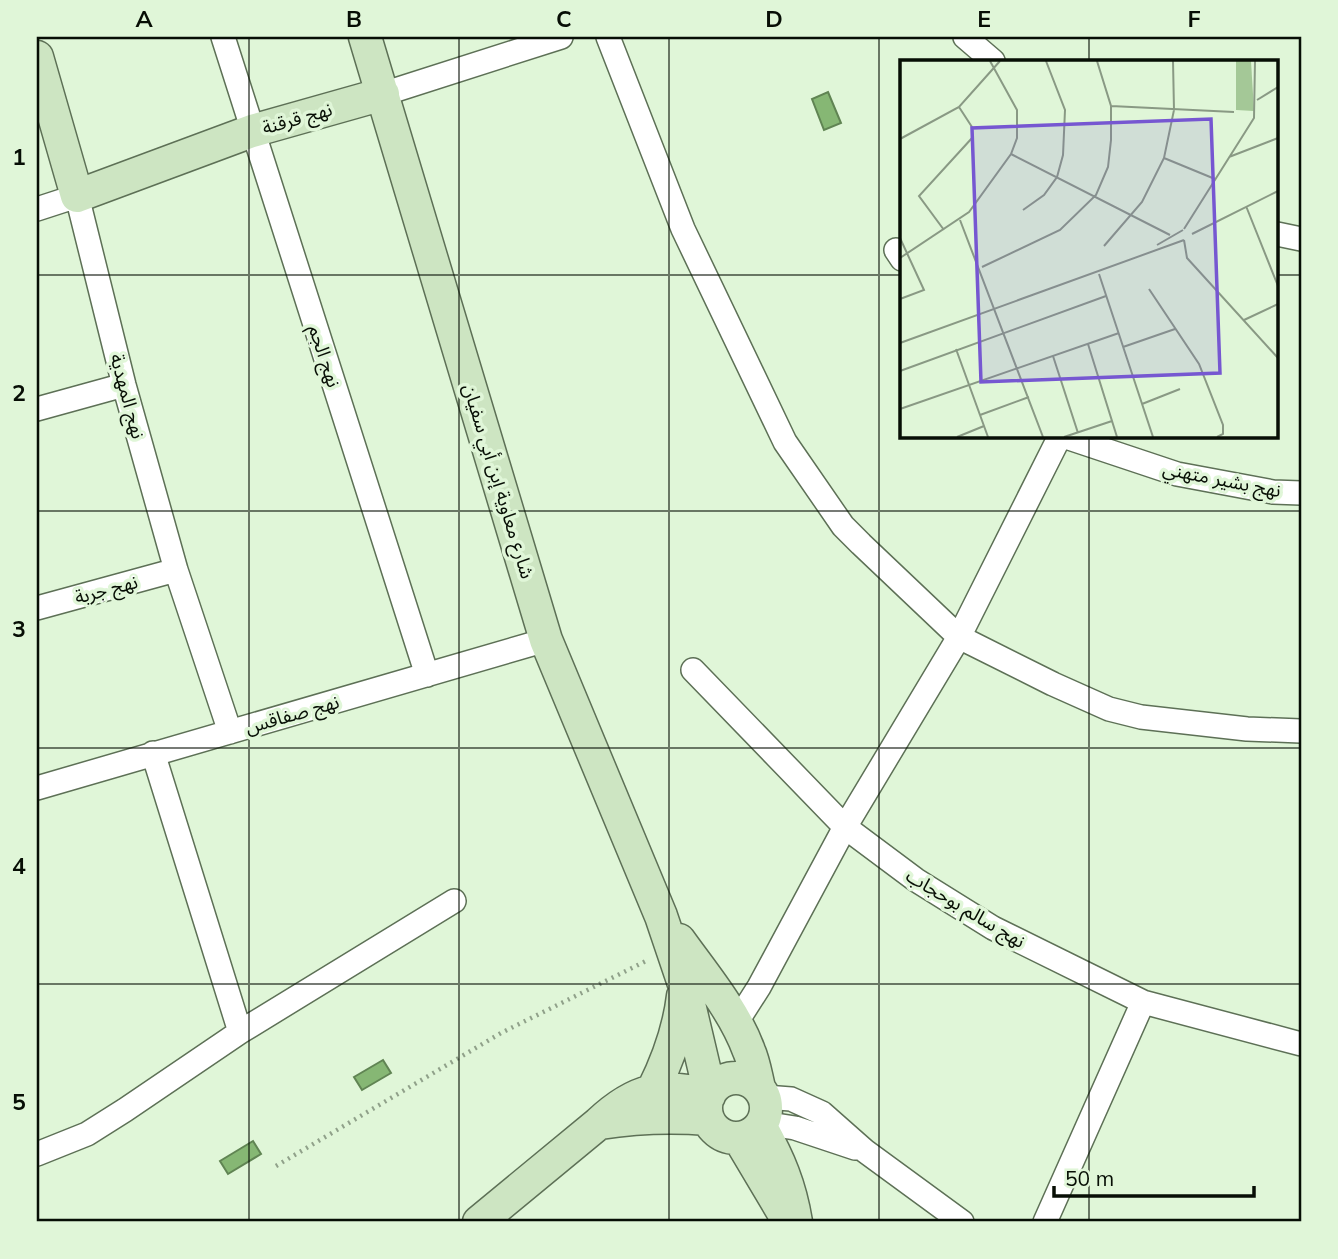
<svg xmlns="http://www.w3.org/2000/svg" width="1338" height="1259" viewBox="0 0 1338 1259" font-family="Mulish,'Noto Sans Arabic',sans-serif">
  <rect width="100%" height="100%" fill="#e0f6d8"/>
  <!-- water -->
  <path fill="#86b774" stroke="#608453" stroke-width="2" d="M828,92L841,123L824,130L812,99Z
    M383,1060L391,1073L362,1090L354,1077Z
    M253,1141L261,1154L228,1174L220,1161Z"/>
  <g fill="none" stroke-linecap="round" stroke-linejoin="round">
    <!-- street casing -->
    <g stroke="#5d7056" stroke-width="26">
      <path id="street" d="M223,37L427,675
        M608,37L683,229L785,442L843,526L861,544L959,637L1053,684L1109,709L1141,717L1247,729L1301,731
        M965,37L993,61
        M383,94L561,37
        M37,209L77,196L124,385L176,570L230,732
        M1277,234L1301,239
        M896,250L902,259
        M37,409L124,385
        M1063,436L1177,474L1273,492L1301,493
        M37,608L176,570
        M693,670L845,827L916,880L993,928L1143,1002L1301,1044
        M153,753L240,1032
        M37,788L546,640
        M736,1023L759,987L845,827L959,637L1060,436
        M765,1097L791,1099L822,1113L865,1151L962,1222
        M763,1123L795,1128L855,1148
        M37,1154L87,1134L125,1110L240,1032L454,901
        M1045,1222L1143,1002"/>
    </g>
    <!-- secondary casing -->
    <g stroke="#5d7056" stroke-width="35">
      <path id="secondary" d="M365,37L546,640L661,916L685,987L710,1093
        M37,57L77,196L252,131L383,94
        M679,940C704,975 734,1010 749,1051C754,1062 756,1076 759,1088
        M706 1108a30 30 0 1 1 60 0a30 30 0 1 1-60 0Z
        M653,1090C668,1060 679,1030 683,996
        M600,1123C638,1117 670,1116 708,1119
        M761,1127C779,1160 790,1185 796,1222
        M739,1138L783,1212
        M479,1222L599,1123C634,1090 662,1082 709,1096"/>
    </g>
    <!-- path -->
    <path stroke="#90a18a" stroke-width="4.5" stroke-dasharray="2 5" stroke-linecap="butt" d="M276,1166L501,1033L646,961"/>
    <!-- street -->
    <use href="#street" stroke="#fff" stroke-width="23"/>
    <!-- secondary -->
    <use href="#secondary" stroke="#cde5c2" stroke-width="32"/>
  </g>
  <!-- grid -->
  <path fill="none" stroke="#070e05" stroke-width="2" stroke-opacity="0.55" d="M249,37V1222M459,37V1222M669,37V1222M879,37V1222M1089,37V61M37,275H902M1277,275H1301M1089,436V1222M37,511H1301M37,748H1301M37,984H1301"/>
  <g text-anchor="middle" stroke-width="7" stroke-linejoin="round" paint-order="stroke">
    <!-- street labels -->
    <g font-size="19" fill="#070e05" stroke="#e0f6d8">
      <text transform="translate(297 118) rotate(-16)" y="7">نهج قرقنة</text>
      <text transform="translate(325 356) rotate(72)" y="7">نهج الجم</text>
      <text transform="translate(128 396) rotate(75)" y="7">نهج المهدية</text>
      <text transform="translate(1222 479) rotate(11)" y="7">نهج بشير متهني</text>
      <text transform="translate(499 481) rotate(73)" y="7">شارع معاوية إبن أبي سفيان</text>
      <text transform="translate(106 589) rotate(-15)" y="7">نهج جربة</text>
      <text transform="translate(292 714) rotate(-16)" y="7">نهج صفاقس</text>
      <text transform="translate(966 908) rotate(31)" y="7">نهج سالم بوحجاب</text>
    </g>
  </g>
  <!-- overview -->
  <g transform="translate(900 60)">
    <rect width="378" height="378" fill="#e0f6d8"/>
    <path d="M336,1H351L354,51L336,50Z" fill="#a4c897"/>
    <path fill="none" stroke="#899984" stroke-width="2" d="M357,40L378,27M211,46L334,52M0,79L59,47L100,1M111,94L270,175M329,97L378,78M264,98L315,119M346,146L378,226M123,150L144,135L157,117L163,95L165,50L146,1M60,160L143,377M284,169L354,58L355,1M44,170L19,136L72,78V67L59,47M292,174L378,131M0,178L24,230L0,239M284,180L287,198L378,298M257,185L283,170M204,186L242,142L264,98L274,50L273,1M0,198L69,152L111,94L117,78V50L90,1M82,207L160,170L196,135L208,107L211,80V46L197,1M199,214L253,377M249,229L299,304L323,365V374L317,377M344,260L378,244M0,283L284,180M188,284L217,377M223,287L275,269M56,289L88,377M153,296L178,373M0,311L206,236M242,344L280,329M0,349L219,273M80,355L129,337M57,377L84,366M164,377L212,361"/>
    <path fill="#7657d1" fill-opacity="0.15" stroke="#7657d1" stroke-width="3.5" d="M311,59L320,313L81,322L72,68Z"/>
    <rect width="378" height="378" fill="none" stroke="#070e05" stroke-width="3.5"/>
  </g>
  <!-- border -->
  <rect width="1338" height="1259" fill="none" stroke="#e0f6d8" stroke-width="77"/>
  <!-- scale -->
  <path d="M1054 1186v10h200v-10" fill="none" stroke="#070e05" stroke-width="3.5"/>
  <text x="1065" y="1186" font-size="21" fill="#070e05" stroke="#e0f6d8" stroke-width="5" paint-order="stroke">50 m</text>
  <rect x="38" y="38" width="1262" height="1182" fill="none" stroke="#070e05" stroke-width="2.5"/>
  <g font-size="23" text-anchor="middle" font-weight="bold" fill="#070e05">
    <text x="144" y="27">A</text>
    <text x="354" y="27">B</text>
    <text x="564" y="27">C</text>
    <text x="774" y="27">D</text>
    <text x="984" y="27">E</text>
    <text x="1194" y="27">F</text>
    <text x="19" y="165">1</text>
    <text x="19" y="401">2</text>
    <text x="19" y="637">3</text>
    <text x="19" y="874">4</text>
    <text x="19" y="1110">5</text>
  </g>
</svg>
